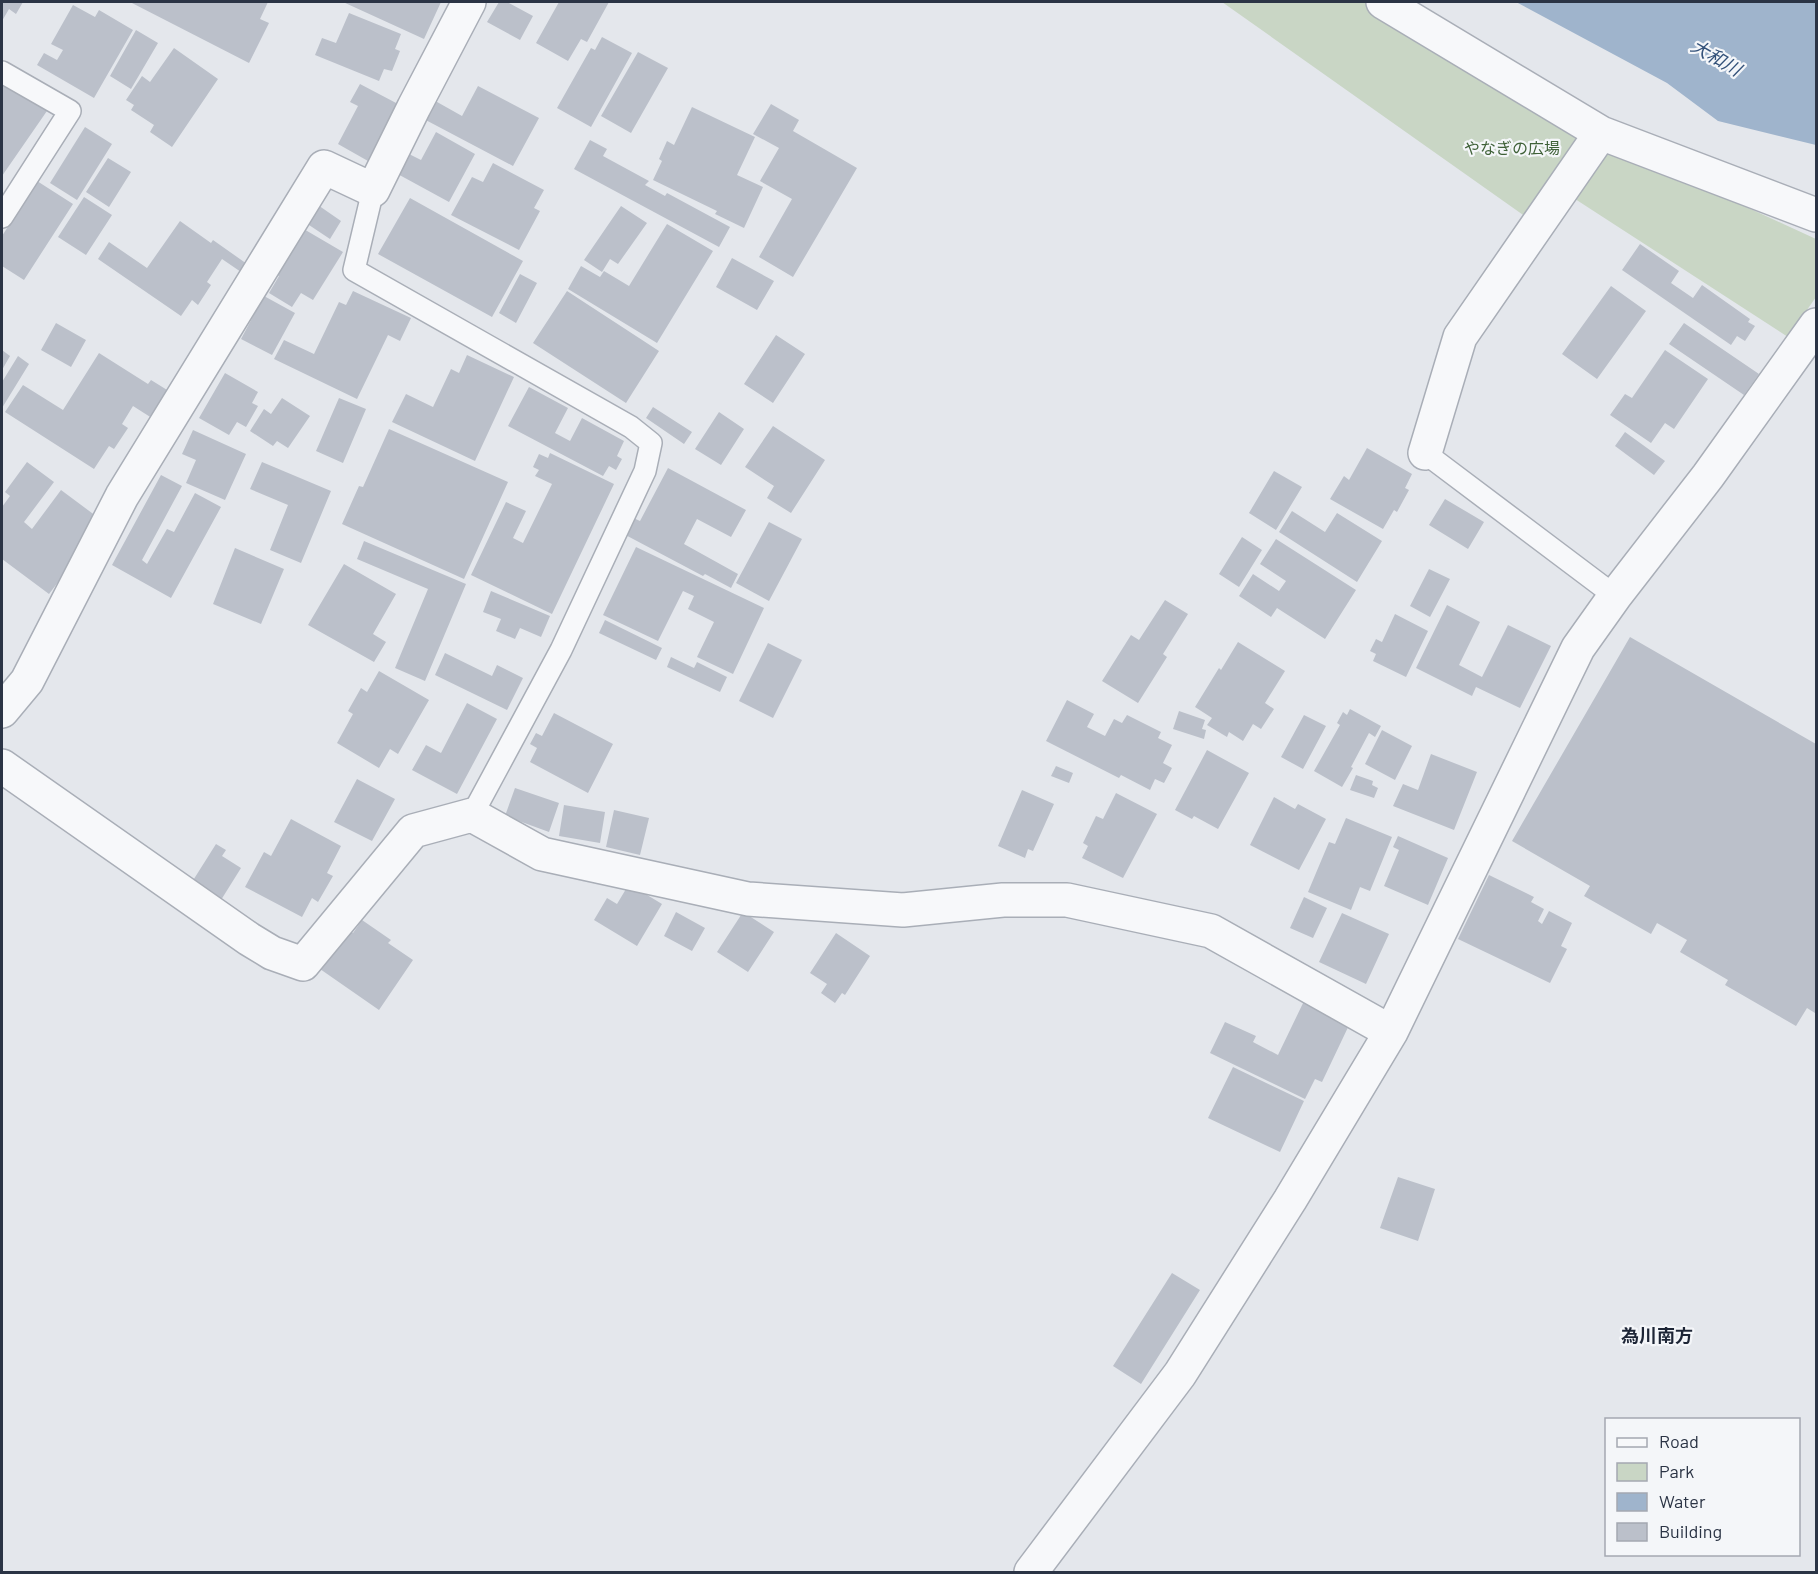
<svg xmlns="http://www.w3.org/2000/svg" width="1818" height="1574" viewBox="0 0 1818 1574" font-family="Barlow,'Noto Sans JP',sans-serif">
  <rect width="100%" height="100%" fill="#e4e7ec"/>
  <!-- green -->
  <path fill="#c9d6c5" d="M1222,2H1368L1589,138L1529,219Z
    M1603,141L1816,239V297L1788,337L1572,197Z"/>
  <!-- water -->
  <path fill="#9fb4cc" d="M1516,2H1816V145L1718,121L1667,83Z"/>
  <!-- building -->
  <path fill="#bbc0ca" d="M2,2H23L16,14L9,9L2,21Z
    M130,2H268L260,19L269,23L249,63Z
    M343,2H441L424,39Z
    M499,2H507L533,16L520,40L487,22Z
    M559,2H609L587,42L581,39L568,61L536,43Z
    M73,5L95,17L99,10L133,30L94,98L37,65L44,53L57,60L63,50L51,44Z
    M349,13L401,34L395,49L400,51L392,71L384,69L379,81L315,55L322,38L336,43Z
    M136,30L158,43L131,89L110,76Z
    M602,37L632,53L591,127L557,108L591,48L595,50Z
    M174,48L218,79L172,147L150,132L154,125L131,110L134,105L126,100L142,76L150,82Z
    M638,52L668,68L631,133L601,116Z
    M2,80L49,108L2,176Z
    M360,84L398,104L368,161L338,144L358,106L350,102Z
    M478,86L539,118L513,166L420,117L430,98L462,116Z
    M771,104L799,120L793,131L857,168L793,277L759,257L792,199L760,181L779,148L753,134Z
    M692,107L755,137L737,175L763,187L744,228L715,214L717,211L653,180L662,161L659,159L667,141L674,145Z
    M85,127L112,144L77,200L50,183Z
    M436,132L475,154L449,202L394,172L405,152L421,160Z
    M590,140L607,149L603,156L649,181L645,185L665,196L667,193L730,227L719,247L574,169Z
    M108,158L131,172L109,207L86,192Z
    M493,163L544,190L534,208L540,211L519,250L451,215L472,177L483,182Z
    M37,181L73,204L24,280L2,266L3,254L2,252V236Z
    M84,197L112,215L86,255L58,237Z
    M410,198L523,261L492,317L378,254Z
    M315,203L341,221L330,239L303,221Z
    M621,206L647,223L618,264L610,259L602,272L584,260Z
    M180,221L211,243L213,240L247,264L241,272L222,259L207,282L211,285L198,305L192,300L181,316L98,259L109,242L147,268Z
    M667,224L713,251L657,343L568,289L581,266L600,277L604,271L629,286Z
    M302,228L343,252L313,300L301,293L292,307L269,293L279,276L274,273Z
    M1640,244L1679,271L1671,283L1693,298L1702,285L1750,319L1748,322L1755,326L1745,341L1737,336L1731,345L1622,270Z
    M732,258L774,281L757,310L716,287Z
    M520,274L537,283L516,323L499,313Z
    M1611,286L1646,311L1597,379L1562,354Z
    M353,291L411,318L400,341L388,335L357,399L274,359L284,340L314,354L339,302L346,305Z
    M567,291L659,351L626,403L533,343Z
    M264,296L295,313L272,355L241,339Z
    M56,323L86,340L71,367L41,350Z
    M1684,323L1759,374L1744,395L1669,344Z
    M776,335L805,354L773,403L744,384Z
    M2,350L10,356L2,370Z
    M1665,350L1708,379L1674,429L1665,423L1651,443L1610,415L1625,394L1632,398Z
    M99,353L148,384L151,380L172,393L155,420L133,406L122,424L128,428L114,449L109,446L94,469L5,412L23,385L63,410Z
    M467,355L514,377L475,461L392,422L406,394L433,407L451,369L459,373Z
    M18,356L29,364L2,408V382Z
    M225,373L258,392L252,403L258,406L246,427L237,422L229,435L199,418Z
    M529,387L568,408L555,433L570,441L582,418L624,441L617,456L622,459L616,470L609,466L603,476L508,426Z
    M282,398L310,416L288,448L277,441L273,446L250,431L264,409L271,414Z
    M339,398L366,409L343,463L316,451Z
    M653,407L692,432L684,444L646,418Z
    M719,412L744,429L721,465L695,449Z
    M773,426L825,460L791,513L767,498L774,486L745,467Z
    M389,429L508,482L464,579L342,524L359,486L363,487Z
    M193,430L246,454L225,500L186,483L196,460L182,454Z
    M1625,432L1665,461L1654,475L1615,446Z
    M1367,448L1412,474L1405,488L1409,490L1397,512L1394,510L1383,529L1330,499L1344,476L1349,480Z
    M550,453L614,484L552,614L471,575L506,502L526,511L513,538L523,543L552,484L535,476L539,470L533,467L539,454L548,458Z
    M27,462L54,482L24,522L32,529L61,490L104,522L49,594L2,559V507L10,496L5,492Z
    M262,462L331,491L301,563L270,550L288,505L250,489Z
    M668,468L746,510L731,537L697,519L684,544L738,574L731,588L705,574L703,576L618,531L627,515L640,521Z
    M1274,471L1302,487L1276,530L1249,513Z
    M161,475L182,486L142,560L147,564L167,529L174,532L195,493L221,507L171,598L112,565Z
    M1445,499L1484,522L1468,549L1429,525Z
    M1292,511L1325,532L1337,513L1382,541L1357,582L1279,532Z
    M769,522L802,539L769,601L736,583Z
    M1242,537L1262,550L1239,587L1219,574Z
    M1276,539L1356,590L1325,639L1277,608L1271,617L1239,596L1253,574L1279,591L1286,581L1260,564Z
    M364,541L466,584L425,681L395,668L428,589L357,559Z
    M636,547L764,608L733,674L697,657L714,622L688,609L694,596L683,591L658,641L603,615Z
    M235,548L284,569L261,624L213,604Z
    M344,564L396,594L373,634L386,642L374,662L308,625Z
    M1429,569L1450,579L1430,617L1410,606Z
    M491,591L550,616L541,637L520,628L515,639L496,631L501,619L483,612Z
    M1165,600L1188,614L1163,654L1167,657L1138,703L1102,681L1131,635L1139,640Z
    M1447,605L1480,622L1459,665L1482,677L1508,625L1551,646L1520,708L1476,687L1472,696L1416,668Z
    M1395,614L1428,631L1406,677L1373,661L1376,654L1370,651L1376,639L1382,642Z
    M605,620L662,648L656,660L599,633Z
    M1630,637L1816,744V1011L1815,1013L1807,1008L1796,1026L1725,985L1728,980L1680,952L1687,940L1657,923L1651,934L1584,896L1590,886L1512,841Z
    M1238,642L1285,671L1265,703L1274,709L1261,729L1253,724L1243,741L1229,732L1227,737L1207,725L1212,718L1195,707L1219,668L1221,670Z
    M768,643L802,660L773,718L739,701Z
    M445,653L492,676L497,665L523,678L507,710L435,675Z
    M671,657L694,668L697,662L727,677L720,692L667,667Z
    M379,671L429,700L398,754L390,749L379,768L337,743L353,714L348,711L361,688L367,692Z
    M1067,700L1094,714L1087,727L1105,736L1114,719L1122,723L1127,715L1161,732L1158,738L1172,745L1163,763L1172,768L1164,783L1155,779L1150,790L1121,775L1119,778L1046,741Z
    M467,703L497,719L457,794L412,770L426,745L441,753Z
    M1350,709L1381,726L1375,737L1369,733L1351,767L1353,768L1342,787L1314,771L1340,725L1337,723L1343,712L1347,715Z
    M1179,711L1205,720L1202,729L1206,730L1204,739L1173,729Z
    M554,713L613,744L588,793L530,762L537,748L530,744L536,733L542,736Z
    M1304,715L1326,726L1303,769L1281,757Z
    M1382,730L1412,746L1395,780L1365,764Z
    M1207,750L1249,773L1218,829L1194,816L1192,819L1175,810Z
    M1431,754L1477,772L1454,830L1393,806L1403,784L1418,790Z
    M1056,766L1073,773L1069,783L1051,776Z
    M1356,775L1373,781L1372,785L1378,788L1374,798L1350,790Z
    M357,779L395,799L372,841L334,822Z
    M515,788L559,803L549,832L505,816Z
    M1022,790L1054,804L1033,851L1028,849L1025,858L998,846Z
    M1116,793L1157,814L1123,878L1082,858L1088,846L1083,843L1096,816L1103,819Z
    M1274,797L1295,809L1298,804L1326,819L1299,870L1250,845Z
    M564,805L605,812L600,843L559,836Z
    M614,810L649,818L640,855L606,847Z
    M1346,818L1392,837L1370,891L1360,887L1351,910L1308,892L1329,842L1335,844Z
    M291,819L341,846L327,873L333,876L318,902L312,898L302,917L245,887L264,852L271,856Z
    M1398,836L1448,858L1428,905L1384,886L1399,850L1393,847Z
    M216,844L226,850L222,856L241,868L221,900L192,882Z
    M1489,875L1534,897L1531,902L1544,909L1538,921L1542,924L1549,911L1572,923L1561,946L1567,949L1550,983L1458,939Z
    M629,884L662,904L637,946L594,920L607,898L617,904Z
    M1304,897L1327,908L1313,938L1290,928Z
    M676,912L705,928L692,951L664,936Z
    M743,912L774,932L748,972L717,952Z
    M1342,913L1389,934L1366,984L1319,962Z
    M362,920L391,940L388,943L413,960L379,1010L320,969L347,929L353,933Z
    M836,933L870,956L845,995L842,993L835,1003L821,993L827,984L810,973Z
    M1305,999L1351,1021L1322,1082L1315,1079L1305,1099L1210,1053L1225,1022L1256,1036L1253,1042L1278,1055Z
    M1233,1067L1304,1101L1280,1152L1208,1118Z
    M1398,1177L1435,1189L1418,1241L1380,1228Z
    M1172,1273L1200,1290L1141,1384L1113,1366Z"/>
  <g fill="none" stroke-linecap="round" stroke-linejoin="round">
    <!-- lane casing -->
    <g stroke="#a9aeb7" stroke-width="24">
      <path id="lane" d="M2,72L70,111L2,217
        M373,190L354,270L631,427L651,443L645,471L561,650L472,815
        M1425,453L1615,596"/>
    </g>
    <!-- street casing -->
    <g stroke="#a9aeb7" stroke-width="36">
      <path id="street" d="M1383,2L1601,133L1816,215
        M1425,453L1460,337L1601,133
        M2,711L27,681L122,496L324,167L373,190L414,107L469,2
        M2,766L249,939L272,953L303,964L413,831L472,815L542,854L748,899L903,910L1003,900H1067L1211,931L1391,1032
        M1031,1572L1180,1374L1290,1200L1391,1032L1578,648L1615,596L1708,476L1816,325"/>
    </g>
    <!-- lane -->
    <use href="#lane" stroke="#f7f8fa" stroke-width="21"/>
    <!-- street -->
    <use href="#street" stroke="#f7f8fa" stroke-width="33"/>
  </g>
  <g text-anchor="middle" stroke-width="4.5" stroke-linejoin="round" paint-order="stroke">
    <!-- park labels -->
    <g font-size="16" fill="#3f6138" stroke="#f4f6f9">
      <text x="1512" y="154">やなぎの広場</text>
    </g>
    <!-- water labels -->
    <g font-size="18" font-style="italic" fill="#34527a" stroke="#f4f6f9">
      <text transform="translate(1716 58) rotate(30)" y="6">大和川</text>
    </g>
    <!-- neighbourhood labels -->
    <g font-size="18" font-weight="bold" fill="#1d2536" stroke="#f4f6f9">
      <text x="1657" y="1342">為川南方</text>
    </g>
  </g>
  <!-- border -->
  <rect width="1818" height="1574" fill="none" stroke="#2b3445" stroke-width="6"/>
  <!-- legend -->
  <rect x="1605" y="1418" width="195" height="138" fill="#f4f6f9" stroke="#a4a8b1" stroke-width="1.5"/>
  <rect x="1617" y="1438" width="30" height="9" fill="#f7f8fa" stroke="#a4a8b1" stroke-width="1.5"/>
  <text x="1659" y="1448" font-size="18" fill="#2b3445">Road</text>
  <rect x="1617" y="1463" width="30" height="18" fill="#c9d6c5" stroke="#a4a8b1" stroke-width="1.5"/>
  <text x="1659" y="1478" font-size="18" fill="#2b3445">Park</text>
  <rect x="1617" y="1493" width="30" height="18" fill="#9fb4cc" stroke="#a4a8b1" stroke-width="1.5"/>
  <text x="1659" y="1508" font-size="18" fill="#2b3445">Water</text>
  <rect x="1617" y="1523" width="30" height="18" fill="#bbc0ca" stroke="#a4a8b1" stroke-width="1.5"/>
  <text x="1659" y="1538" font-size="18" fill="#2b3445">Building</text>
</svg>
